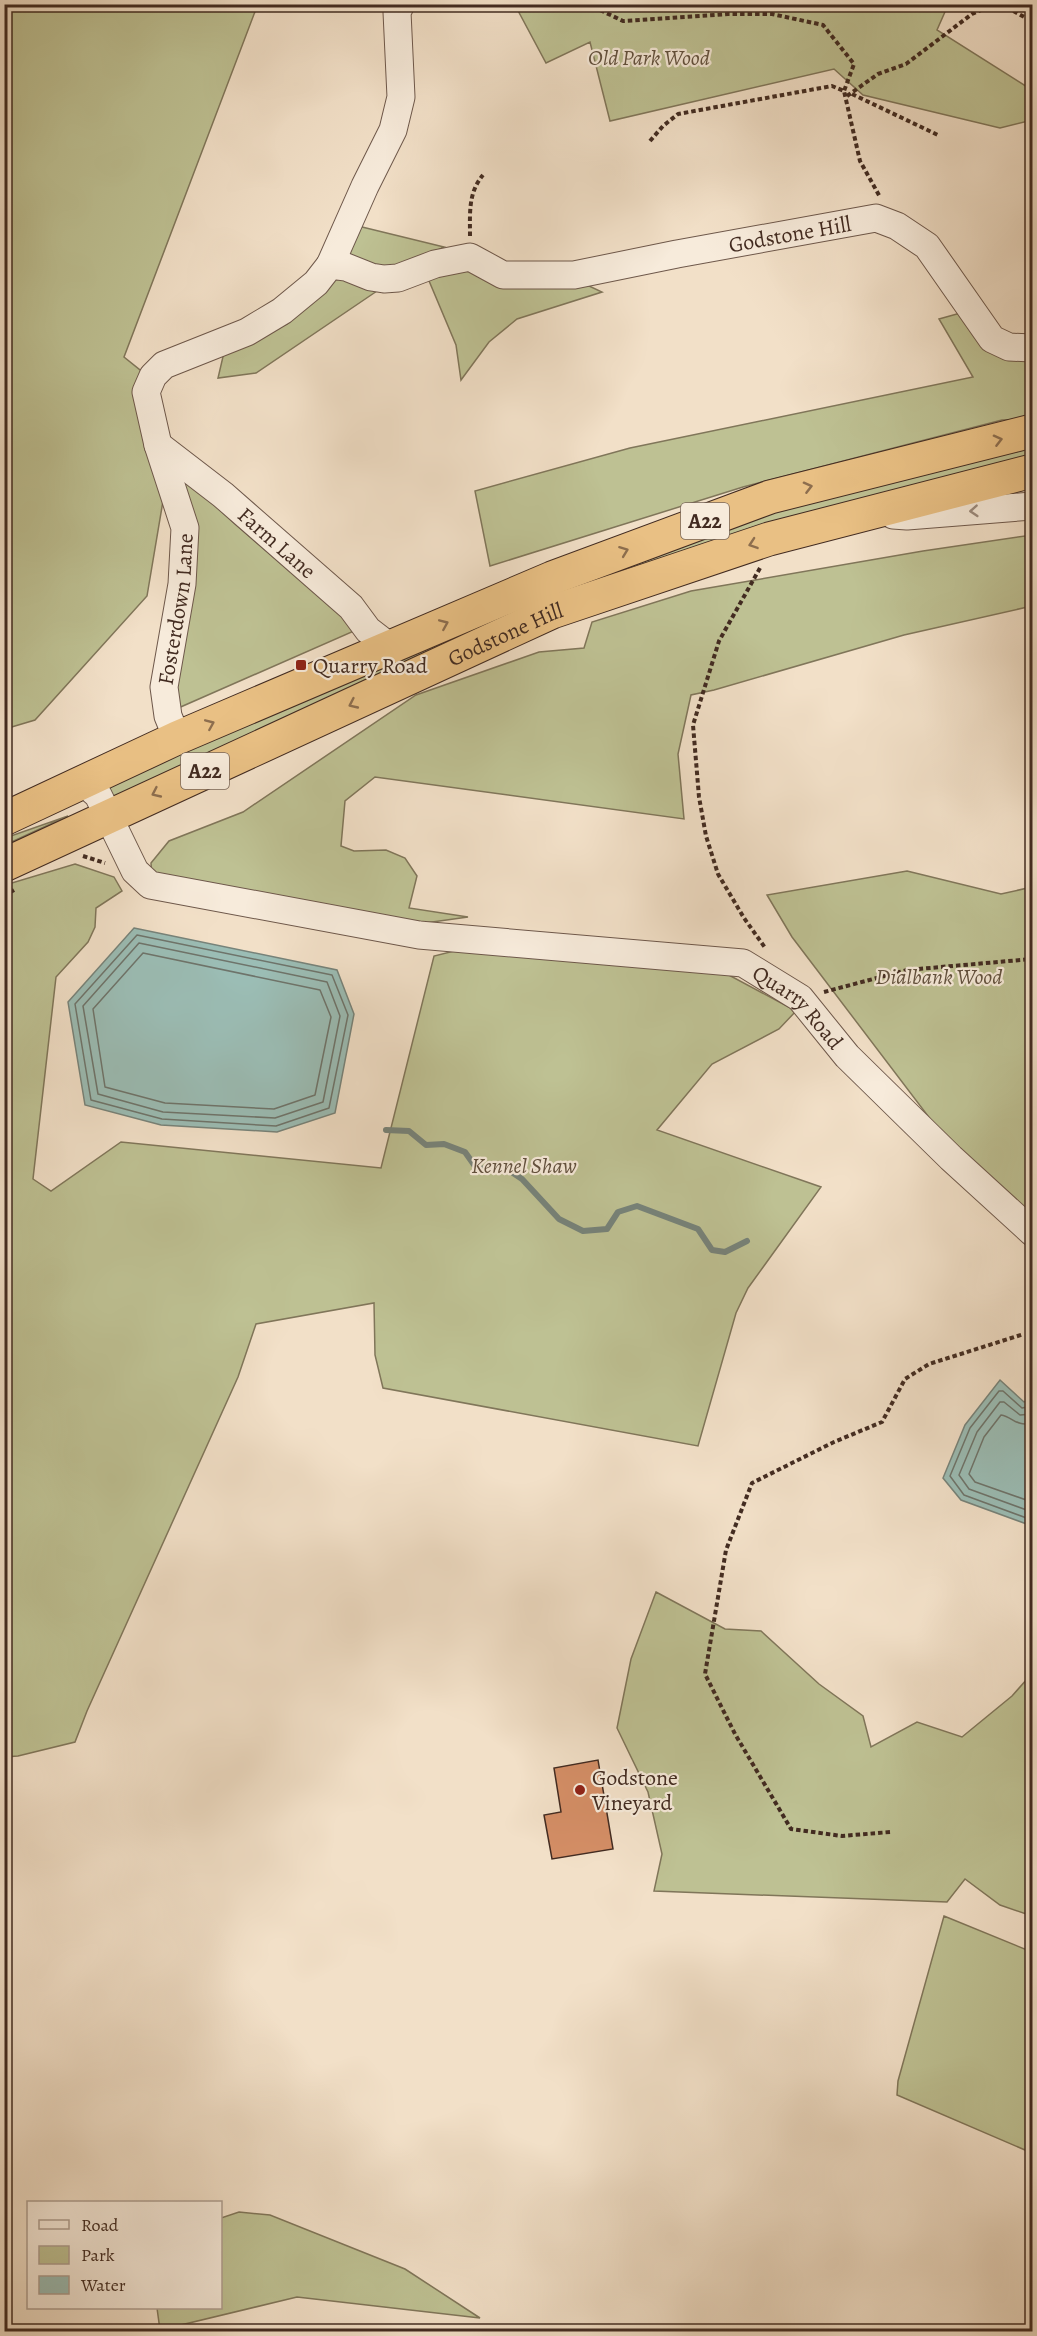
<svg xmlns="http://www.w3.org/2000/svg" width="1037" height="2336" viewBox="0 0 1037 2336" font-family="Alegreya,serif">
  <rect width="100%" height="100%" fill="#f2e0c8"/>
  <filter id="stains"><feTurbulence type="fractalNoise" baseFrequency=".00333" numOctaves="4"/><feColorMatrix values="0 0 0 0 .2 0 0 0 0 .09 0 0 0 0 .02 0 0 0 .5 -.17"/></filter>
  <radialGradient id="worn" r=".72"><stop offset=".6" stop-color="#630" stop-opacity="0"/><stop offset="1" stop-color="#630" stop-opacity=".3"/></radialGradient>
  <!-- green -->
  <path fill="#bec193" stroke="#80765a" stroke-width="1.5" d="M5,5H256V9L124,357L145,374L164,495L147,596L35,720L5,729Z
    M515,5H948L937,30L1032,90V125L1028,121L1000,128L863,95L834,69L610,121L590,42L546,63Z
    M358,226L444,247L410,264L380,267L342,256Z
    M471,269L587,285L602,292L517,319L489,342L461,380L456,345L427,276Z
    M334,273L377,291L256,373L218,378L225,348L287,324Z
    M971,310L1032,353V419L1002,420L743,487L490,566L475,491L630,448L973,377L939,319Z
    M1032,448V463L770,524L111,798L107,785L643,554L815,497Z
    M171,464L235,524L344,617L354,631L176,709Z
    M1032,535V606L904,635L714,690L691,695L678,754L684,819L375,777L345,801L341,846L354,851L386,850L405,858L417,876L409,908L468,917L418,924L152,879L151,863L169,841L243,812L416,695L539,652L584,648L592,622L691,591L923,551Z
    M68,816L5,845V838Z
    M75,864L114,877L122,891L96,908L95,927L88,942L56,977L33,1179L51,1191L121,1142L381,1168L434,956L470,947L727,974L796,1011L779,1029L712,1064L657,1130L821,1187L748,1288L736,1313L698,1446L383,1388L375,1355L374,1303L256,1324L238,1377L87,1711L75,1742L18,1756L5,1757V885Z
    M907,871L1001,894L1032,887V1253L792,937L767,895Z
    M656,1592L725,1629L761,1631L819,1684L863,1716L871,1747L917,1722L962,1737L1012,1696L1028,1678L1032,1677V1916L1000,1905L965,1879L947,1902L654,1891L662,1854L648,1792L617,1728L631,1659Z
    M944,1916L1032,1952V2153L897,2095L898,2081Z
    M239,2212L270,2215L405,2269L480,2318L297,2297L160,2330L157,2308H220L221,2218Z"/>
  <!-- water -->
  <path fill="#9bbdb5" stroke="#77837a" stroke-width="1.5" d="M134,928L337,970L354,1014L335,1113L277,1132L161,1125L85,1105L68,1002Z
    M1000,1380L1024,1402L1032,1399V1526L961,1500L943,1478L965,1425Z"/>
  <g fill="none" stroke-linecap="round" stroke-linejoin="round">
    <!-- shore -->
    <path stroke="#6e746b" stroke-width="1.5" d="M137,935L332,975L348,1015L329,1108L276,1126L162,1119L91,1100L75,1004Z
      M139,943L327,982L340,1016L323,1102L275,1118L163,1112L98,1094L83,1006Z
      M143,953L320,990L331,1017L315,1095L274,1109L165,1103L105,1087L93,1009Z
      M1032,1406L1022,1408L1003,1391H999L970,1428L950,1476L964,1495L1032,1520
      M1032,1414L1020,1415L1004,1402H1000L977,1432L959,1475L969,1489L1032,1512
      M1032,1423C1016,1427 1013,1417 1001,1415L984,1437L969,1474L975,1482L1032,1502"/>
    <!-- stream -->
    <path stroke="#77837a" stroke-width="6" d="M386,1130L409,1131L426,1145L444,1144L465,1152L477,1169L504,1167L522,1179L559,1219L583,1231L607,1229L618,1212L637,1206L698,1229L712,1250L725,1252L747,1241"/>
  </g>
  <!-- building -->
  <path fill="#d48e66" stroke="#422b21" stroke-width="1.5" d="M598,1760L613,1849L552,1859L544,1815L561,1812L554,1768Z"/>
  <g fill="none" stroke-linecap="round" stroke-linejoin="round">
    <!-- minor casing -->
    <g stroke="#6e584b" stroke-width="29">
      <g id="minor">
        <path d="M330,265L365,186L393,130L401,97L397,12L401,4"/>
        <path id="s1" d="M158,445L223,495L351,607L368,630L390,647"/>
        <path d="M893,515L907,516L1032,506"/>
        <path id="s2" d="M177,738L168,716L164,687L182,584L185,528L158,445L146,392L153,376L164,365L247,332L282,311L316,283L330,265L346,267L371,277L384,279L398,278L435,264L470,257L503,275H574L677,254L876,218L897,226L927,246L992,339L1009,347L1032,348"/>
        <path id="s3" d="M83,782L98,795L135,871L150,885L419,935L743,963L800,998L847,1056L951,1158L1032,1232"/>
      </g>
    </g>
    <!-- highway casing -->
    <g stroke="#422b21" stroke-width="35">
      <g id="highway">
        <path d="M4,819L177,738L552,578L770,497L1032,431"/>
        <path id="s4" d="M4,865L552,612L769,539L1032,471"/>
      </g>
    </g>
    <!-- path -->
    <path stroke="#422b21" stroke-width="4" stroke-dasharray="4.5 3" stroke-linecap="butt" d="M596,4L600,10L623,21L728,14H772L823,25L854,64L844,91
      M852,94L940,136
      M847,96L878,74L906,64L972,14L993,5L1006,7L1026,18
      M650,141L663,126L678,114L832,86L844,91L860,161L880,197
      M470,236C470,213 468,193 483,175
      M760,568L719,641L693,725L699,797L706,836L718,874L744,918L766,949
      M83,856L105,863
      M4,896L14,890
      M824,992L907,970L1032,959
      M890,1832L842,1836L791,1829L735,1734L705,1674L726,1550L752,1483L834,1442L882,1422L905,1379L929,1364L1024,1334"/>
    <!-- minor -->
    <use href="#minor" stroke="#f7ebdb" stroke-width="27"/>
    <!-- highway -->
    <use href="#highway" stroke="#e9c084" stroke-width="33"/>
  </g>
  <!-- one-way arrows -->
  <defs><path id="oneway-chevron" d="M-2-3.5L2.5 0L-2 3.5" fill="none" stroke-width="1.6" stroke-linecap="round" stroke-linejoin="round" transform="scale(1.5)"/></defs>
  <g stroke="#8d6e4e">
    <use href="#oneway-chevron" transform="translate(998 440) rotate(-14)"/>
    <use href="#oneway-chevron" transform="translate(808 487) rotate(-14)"/>
    <use href="#oneway-chevron" transform="translate(753 544) rotate(161)"/>
    <use href="#oneway-chevron" transform="translate(624 551) rotate(-21)"/>
    <use href="#oneway-chevron" transform="translate(444 624) rotate(-23)"/>
    <use href="#oneway-chevron" transform="translate(353 704) rotate(155)"/>
    <use href="#oneway-chevron" transform="translate(210 724) rotate(-23)"/>
    <use href="#oneway-chevron" transform="translate(156 793) rotate(155)"/>
  </g>
  <use stroke="#9c8b7e" href="#oneway-chevron" transform="translate(974 511) rotate(176)"/>
  <!-- markers -->
  <g fill="#8f2418" stroke="#f7ebdb" stroke-width="2">
    <rect x="295" y="659" width="12" height="12" rx="3"/>
    <circle cx="580" cy="1790" r="6"/>
  </g>
  <g text-anchor="middle" stroke-width="4.5" stroke-linejoin="round" paint-order="stroke">
    <!-- shield labels -->
    <g fill="#f7ebdb" stroke="#786559" stroke-width="1.5">
      <rect x="681" y="503" width="48" height="36" rx="4.5"/>
      <rect x="181" y="753" width="48" height="36" rx="4.5"/>
    </g>
    <g font-size="21" font-weight="bold" fill="#422b21">
      <text x="705" y="528">A22</text>
      <text x="205" y="778">A22</text>
    </g>
    <!-- park labels -->
    <g font-size="22" font-style="italic" fill="#61503e" stroke="#f7ebdb">
      <text x="649" y="65">Old Park Wood</text>
      <text x="939" y="984">Dialbank Wood</text>
      <text x="524" y="1173">Kennel Shaw</text>
    </g>
    <!-- street labels -->
    <g font-size="22" fill="#422b21" stroke="#f7ebdb">
      <text dy="8" stroke="none"><textPath href="#s2" startOffset="1059">Godstone Hill</textPath></text>
      <text dy="8" stroke="none"><textPath href="#s1" startOffset="154">Farm Lane</textPath></text>
      <text dy="8" stroke="none"><textPath href="#s2" startOffset="132">Fosterdown Lane</textPath></text>
      <text dy="8" stroke="none"><textPath href="#s4" startOffset="552">Godstone Hill</textPath></text>
      <text dy="8" stroke="none"><textPath href="#s3" startOffset="795">Quarry Road</textPath></text>
    </g>
    <!-- poi labels -->
    <g font-size="22" fill="#422b21" stroke="#f7ebdb" text-anchor="start">
      <text x="313" y="673">Quarry Road</text>
      <text x="592" y="1785">Godstone<tspan x="592" dy="25">Vineyard</tspan></text>
    </g>
  </g>
  <!-- margin -->
  <rect width="1037" height="2336" fill="none" stroke="#f2e0c8" stroke-width="24"/>
  <rect x="6" y="6" width="1025" height="2324" fill="none" stroke="#422b21" stroke-width="3"/>
  <rect x="12" y="12" width="1013" height="2312" fill="none" stroke="#422b21" stroke-width="1.5"/>
  <!-- legend -->
  <rect x="27" y="2201" width="195" height="108" fill="#f7ebdb" stroke="#af9e91" stroke-width="1.5"/>
  <rect x="39" y="2220" width="30" height="9" fill="#f7ebdb" stroke="#af9e91" stroke-width="1.5"/>
  <text x="81" y="2231" font-size="18" fill="#422b21">Road</text>
  <rect x="39" y="2246" width="30" height="18" fill="#bec193" stroke="#af9e91" stroke-width="1.5"/>
  <text x="81" y="2261" font-size="18" fill="#422b21">Park</text>
  <rect x="39" y="2276" width="30" height="18" fill="#9bbdb5" stroke="#af9e91" stroke-width="1.5"/>
  <text x="81" y="2291" font-size="18" fill="#422b21">Water</text>
  <rect width="100%" height="100%" filter="url(#stains)"/>
  <rect width="100%" height="100%" fill="url(#worn)"/>
</svg>
